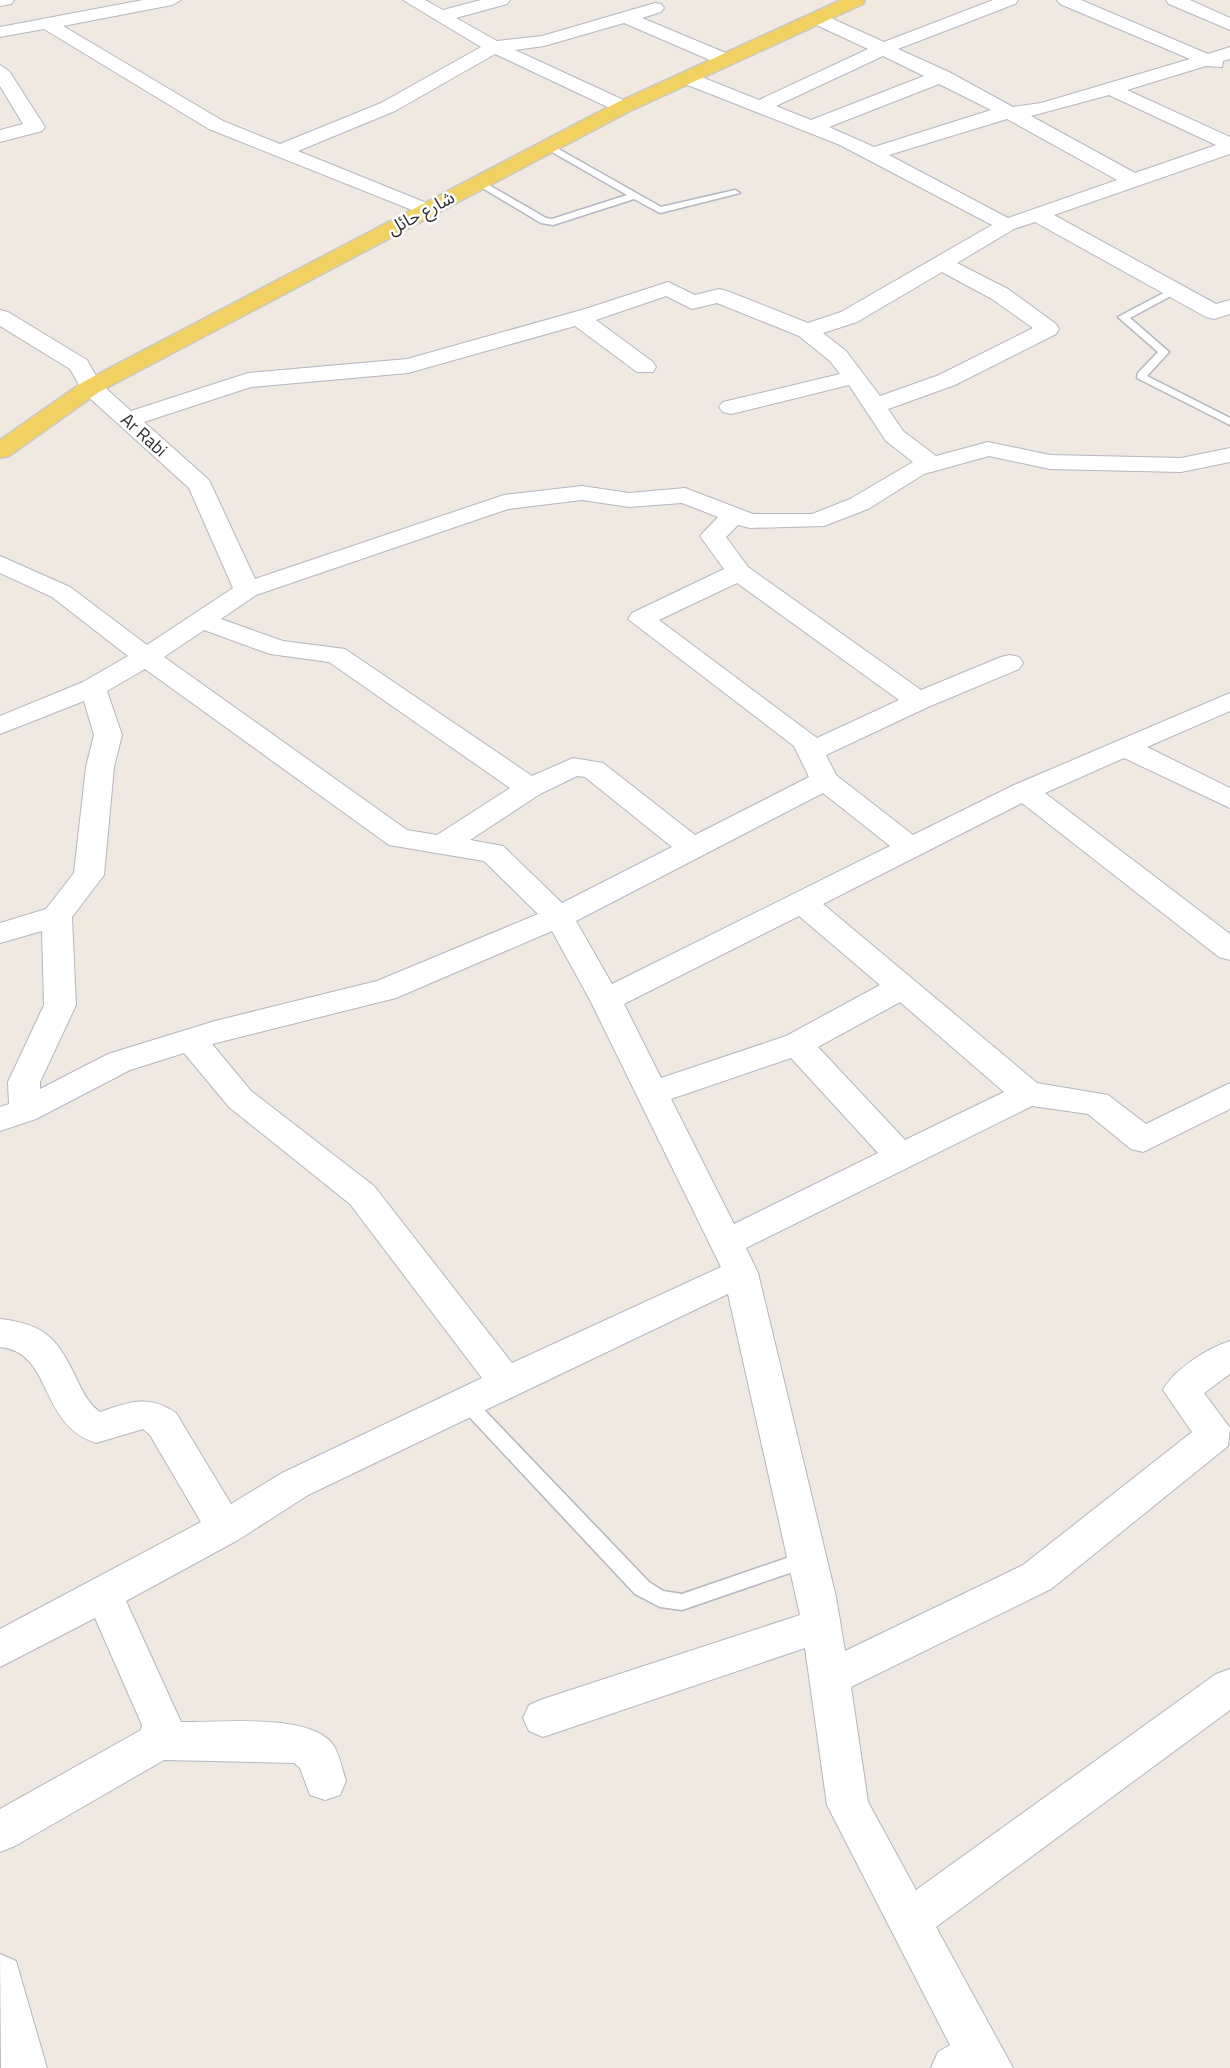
<svg xmlns="http://www.w3.org/2000/svg" width="1230" height="2068" viewBox="0 0 1230 2068" font-family="'Titillium Web','Noto Sans Arabic',sans-serif">
  <rect width="100%" height="100%" fill="#efe9e1"/>
  <g fill="none" stroke-linecap="round" stroke-linejoin="round">
    <!-- lane casing -->
    <g stroke="#b4b7c1" stroke-width="3">
      <path id="lane" d="M548,143L661,207L735,190L740,193L660,213L634,199L553,225L541,223L474,183L482,181L546,218L552,219L627,195L545,148L543,146Z
        M1171,289L1180,291L1130,318L1169,352L1147,376L1230,418V425L1137,378L1138,373L1158,352L1118,317Z
        M466,1395L472,1397L649,1582L663,1591L682,1594L807,1551L813,1553L816,1559L813,1565L682,1610L660,1607L635,1594L460,1407L457,1402L460,1397Z"/>
    </g>
    <!-- street casing -->
    <g stroke="#b4b7c1" stroke-width="2">
      <path id="street" d="M0,0H14L11,4L0,6Z
        M143,0H181L172,5L63,26L223,121L280,144L381,103L481,47L403,0H425L443,10L481,0H510L507,4L456,18L497,41L542,36L655,3L661,4L664,8L661,12L642,18L733,56L735,60L733,64H719L624,23L544,46L515,50L630,103L633,107L630,111H616L495,54L395,111L298,151L434,206L437,210L434,214L427,216L209,129L44,29L0,37V27Z
        M993,0H1018L1015,4L898,49L949,72L1013,107L1041,103L1190,59L1060,4L1057,0H1081L1208,54L1230,47V59L1223,61L1222,67L1206,66L1127,90L1230,137V154L1054,215L1216,304L1230,300V314L1214,319L1206,317L1035,222L1014,229L957,263L1008,289L1056,324L1059,329L1056,334L955,385L888,409L903,431L936,456L988,442L1050,455L1181,458L1230,448V462L1181,472L1050,469L989,456L924,474L868,509L824,526L750,528L738,525L726,537L748,567L921,690L1001,657L1010,655L1019,657L1023,663L1019,669L928,707L826,755L836,775L913,835L1014,785L1230,693V711L1147,747L1230,788V808L1124,758L1045,793L1230,934V960L1219,957L1022,803L823,904L1037,1083L1108,1095L1146,1124L1230,1083V1109L1143,1152L1131,1149L1088,1114L1032,1106L746,1248L758,1273L836,1597L845,1651L1023,1565L1192,1432L1163,1390C1174,1369 1208,1348 1230,1341V1374L1204,1393L1230,1428L1228,1446L1051,1589L851,1687L868,1802L916,1890L1216,1674L1230,1669V1710L936,1927L1013,2068H931L938,2052L950,2045L827,1805L805,1648L543,1737L529,1731L523,1718L529,1705L543,1699L800,1615L728,1294L308,1495L238,1540L126,1601L181,1722C219,1723 304,1713 331,1742C339,1751 342,1769 346,1781L340,1795L325,1800L310,1795L300,1768L294,1763L164,1760L15,1846L0,1852V1809L141,1730L142,1725L95,1618L0,1667V1629L201,1522L150,1435L143,1429L96,1443C37,1423 54,1353 0,1347V1319C47,1324 59,1341 78,1382C83,1393 90,1405 100,1412C129,1402 149,1394 176,1413L231,1504L282,1473L482,1378L350,1204L229,1107L184,1053L130,1070L36,1119L0,1131V1107L9,1104L8,1082L44,1005L42,931L0,943V923L46,909L74,873L86,767L94,735L84,701L0,734V716L83,682L128,656L52,597L0,573V556L70,587L147,645L233,588L189,488L83,392L70,369L0,326V310L8,312L87,360L100,383L131,411L248,373L407,359L585,309L668,282L695,295L719,289L727,291L808,323L841,312L992,225L840,145L680,82L678,78L687,72L694,74L759,100L868,49L810,22L807,18L810,14H822L884,42ZM883,56L924,76L811,120L776,106ZM939,84L991,110L874,147L829,127ZM1109,95L1216,145L1135,173L1031,116ZM1007,119L1117,180L1008,218L889,155ZM942,272L992,299L1033,328L939,375L880,396L846,351L823,333L857,322ZM666,296L692,309L717,303L799,336L830,361L840,374L723,402L719,407L723,412L731,414L849,385L886,441L913,462L850,499L812,514H753L685,488L629,493L582,486L504,495L255,579L209,480L144,422L251,387L408,373L575,326L637,372H653L656,367L653,362L596,320ZM582,500L629,507L682,503L718,517L700,536L724,569L632,613L628,619L794,746L809,777L695,835L603,763L573,758L532,776L345,649L283,641L221,619L256,595L508,509ZM737,583L899,700L817,738L659,620ZM204,630L270,654L329,662L510,788L437,835L407,830L164,657ZM145,669L389,845L484,861L538,914L377,981L215,1021L108,1054L40,1089V1082L76,1005L72,917L104,875L114,767L122,735L107,691ZM577,776L585,777L672,847L562,903L503,846L470,840L540,794ZM823,793L890,846L612,984L576,921ZM799,916L880,985L786,1036L661,1078L624,1004ZM552,931L590,1000L721,1267L512,1363L374,1186L251,1091L212,1044L396,998ZM900,1002L1004,1092L905,1140L818,1047ZM791,1058L878,1153L734,1224L671,1099Z
        M1166,0H1190L1230,18V30L1169,4Z
        M0,65L9,71L45,127L42,131L0,142V130L23,124L0,86Z
        M0,1954L16,1961L47,2068H1Z"/>
    </g>
    <!-- primary casing -->
    <g stroke="#c9c9c9" stroke-width="3">
      <path id="primary" d="M841,0H865L863,4L630,111L99,392L9,456L0,458V440L83,382L616,103Z"/>
    </g>
    <!-- lane -->
    <use href="#lane" fill="#fff" fill-rule="evenodd"/>
    <!-- street -->
    <use href="#street" fill="#fff" fill-rule="evenodd"/>
    <!-- primary -->
    <use href="#primary" fill="#f2d163" fill-rule="evenodd"/>
  </g>
  <g text-anchor="middle" stroke-width="5" stroke-linejoin="round" paint-order="stroke">
    <!-- far-street labels -->
    <g font-size="18" fill="#2e2e2e" stroke="#fff">
      <text transform="translate(421 213) rotate(-28)" y="6">شارع حائل</text>
      <text transform="translate(144 435) rotate(42)" y="6">Ar Rabi</text>
    </g>
  </g>
</svg>
